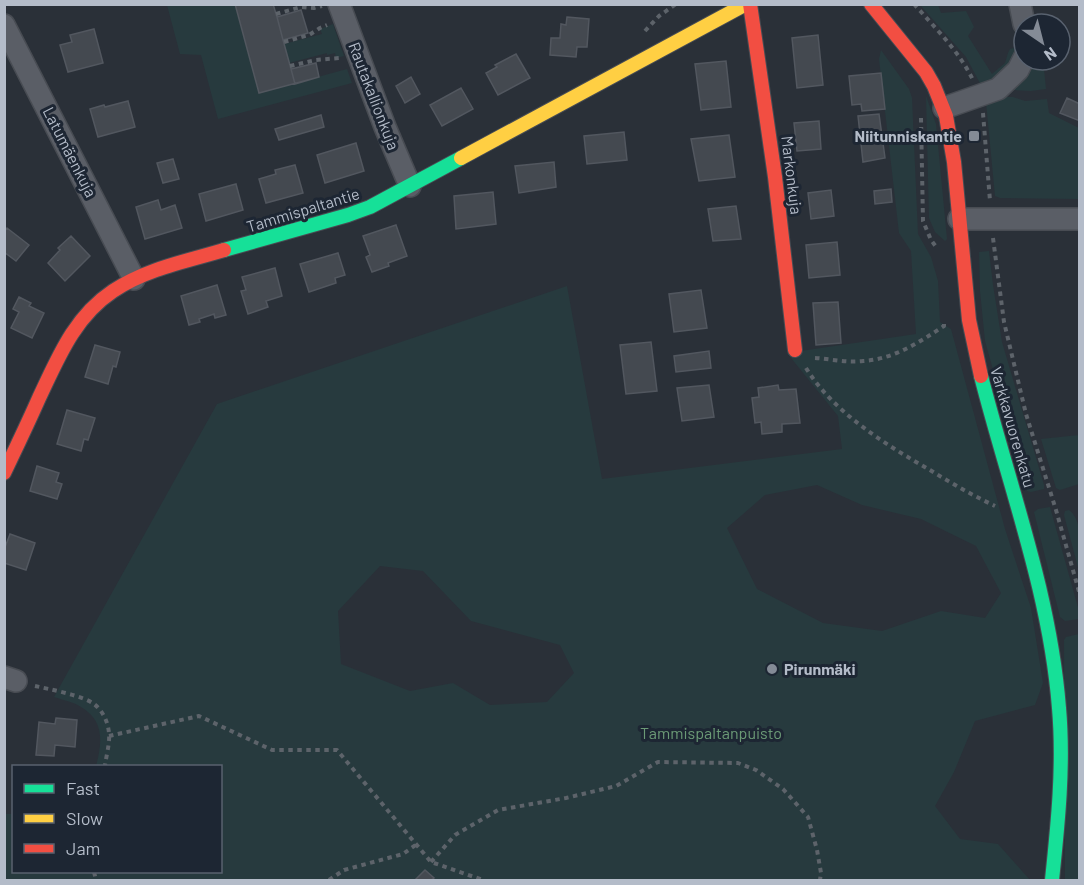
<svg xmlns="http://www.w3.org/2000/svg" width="1084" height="885" viewBox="0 0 1084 885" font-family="Barlow,sans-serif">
  <rect width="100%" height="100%" fill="#2a3038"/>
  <!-- green -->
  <path fill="#273a3e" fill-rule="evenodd" d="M167,5H235L259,93L347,69L352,83L218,119L201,55L180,54Z
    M938,5L941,13L966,11L974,27L968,36L992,74L1005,63L1008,53L1010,49L1014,48L1018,54L1016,64L982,87L966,57L921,6Z
    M333,24L344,56L336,58L335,53L327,55V53L289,63L284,44L322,34L320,29Z
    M881,50L909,89L912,98L918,234L931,257L938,281L940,322L951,329L1005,529L1031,608L1043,683L1035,705L975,721L954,772L935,806L960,839L998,844L1030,880H5V814H13L14,872H220V766H96C102,743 105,721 81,707C74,702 63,700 54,697L217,404L567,286L602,479L842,449L838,416L787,353L916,334L911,251L899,233L879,59ZM817,485L862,505L921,519L976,546L1001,593L985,618L941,611L882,631L823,623L757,589L727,528L765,495ZM380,566L423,571L471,621L560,645L574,673L547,702L490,705L453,683L410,691L341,664L338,611Z
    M1030,60H1043L1046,89L1031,91L1013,90L1011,88Z
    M926,96L936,124L947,239L945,241L935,232L929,218Z
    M1000,97H1013L1025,101L1047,99L1049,113L1079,128V199L1000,198L995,196L986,102Z
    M989,251L993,285L1002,342L1044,485V489L1031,492L1027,491L985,341L980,291L979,252Z
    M1079,435V484L1060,490L1056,488L1041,439Z
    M1050,507L1079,611V619L1065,621L1060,617L1034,512L1038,509Z
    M1069,510C1084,520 1080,555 1079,571L1064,515L1065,511Z
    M1079,634V880H1065L1064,640L1066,637Z"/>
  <!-- building -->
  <path fill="#444950" stroke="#52575f" stroke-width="1.5" d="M235,4H273L277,17L301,10L308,33L283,40L291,69L316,63L319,77L259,93Z
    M301,10L308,33L283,40L277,17Z
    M567,17L589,19L587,47H577L576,57L550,55L551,38H560L561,24L566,25Z
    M94,29L103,63L68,72L60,45L72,42L70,35Z
    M818,35L823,85L797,88L792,38Z
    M516,54L530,78L498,95L486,73L497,67L495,65Z
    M726,61L731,107L701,110L695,64Z
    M316,63L319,77L295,84L291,69Z
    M881,73L885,109L862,111L861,104L852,105L849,76Z
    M411,77L420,94L405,103L396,86Z
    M461,88L473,109L442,126L430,105Z
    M1067,98L1080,104V121L1060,113Z
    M128,101L135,127L98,137L90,109L104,105L105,107Z
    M879,114L885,158L863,162L858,116Z
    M321,115L324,127L279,140L275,129Z
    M819,121L821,149L797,151L794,123Z
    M624,132L627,160L587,164L584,136Z
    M729,135L735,177L699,181L691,139Z
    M356,143L364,171L325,183L317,155Z
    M173,159L179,179L163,183L157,163Z
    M554,162L556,187L519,193L515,166Z
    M295,165L303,193L266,203L259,179L276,174L275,170Z
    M236,184L243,210L206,221L199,194Z
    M891,189L892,202L875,204L874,191Z
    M831,190L834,216L811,219L808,193Z
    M493,192L496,224L456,229L454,196Z
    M158,200L161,210L175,205L182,228L145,239L136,207Z
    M736,206L741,239L713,241L708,209Z
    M396,225L407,256L388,263L389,266L372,272L366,257L370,255L363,236Z
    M7,228L29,245L16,261L4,252V232Z
    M71,236L90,256L65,281L48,263L60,250L58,248Z
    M837,242L840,275L809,278L806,245Z
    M338,253L345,275L335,278L336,283L309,292L300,264Z
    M275,268L282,296L266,301L268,307L248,314L241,291L246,290L242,277Z
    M217,285L226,315L215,318L214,314L199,319L200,322L189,325L181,296Z
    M701,290L707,328L674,332L669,294Z
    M19,297L31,303L29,306L44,313L32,338L11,328L19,312L13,309Z
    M838,302L841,343L816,345L813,303Z
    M651,342L657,391L626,394L620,345Z
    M95,345L120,352L116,367L113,366L108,384L85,377Z
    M709,351L711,368L676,372L674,356Z
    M709,385L714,417L682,421L677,388Z
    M778,385L779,390L796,389L800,423L782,424V432L762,434L761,422L755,423L752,398L759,397L758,388Z
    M67,410L95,418L88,440L84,439L81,451L57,444Z
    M37,466L59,473L56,482L62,484L57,499L30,491Z
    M10,534L35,543L26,570L4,563V550Z
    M56,718L77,720L75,747L55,745L54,756L36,755L39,722L55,724Z
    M425,870L434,878L431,880H415Z"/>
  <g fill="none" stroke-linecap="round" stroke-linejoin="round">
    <!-- street casing -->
    <g stroke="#484c53" stroke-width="24">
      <path id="street" d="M339,4L385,127L410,186
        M1020,4L1024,24
        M4,25L134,279
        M944,108L998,89L1018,70L1024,58
        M959,219H1080
        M4,677L16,681"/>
    </g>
    <!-- fast casing -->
    <g stroke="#484c53" stroke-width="16">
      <path id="fast" d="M224,250L348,215L370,207L461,158
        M981,376C1009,486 1050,593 1059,708C1064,765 1058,823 1052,880"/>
    </g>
    <!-- slow casing -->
    <g stroke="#484c53" stroke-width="16">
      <path id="slow" d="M461,158L746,4"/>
    </g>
    <!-- jam casing -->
    <g stroke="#484c53" stroke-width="16">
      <path id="jam" d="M750,4L775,177L795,350
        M871,4L926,72L934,86L946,116L954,162L969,320L981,376
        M4,473C16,448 28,423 39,398C58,358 74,317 113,291C146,269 187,261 224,250"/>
    </g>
    <!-- path -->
    <path stroke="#5d636a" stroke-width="4" stroke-dasharray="4.5 4.5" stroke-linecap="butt" d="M914,4C935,28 959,51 973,80
      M276,14L301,7L314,8L322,6
      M645,31L659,16L676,4
      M284,42L309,35L320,28L327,25
      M290,66L316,60L340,58
      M983,113L990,201
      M921,118L923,221L931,240L937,248
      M993,238L1004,322L1026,414L1056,510L1080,595
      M815,358C831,359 847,363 863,361C894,359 918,343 944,326V321
      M806,368C833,412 886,445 930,470C951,483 972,495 995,506
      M35,686C49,689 84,696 94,704C103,711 108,722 109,733C110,744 106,756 105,766
      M109,736L199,716L272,750H337L431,862L483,880
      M431,862L455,835L498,810L566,798L616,786L658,762L738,763L756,770L783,789L808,817L817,850L821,873L820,880
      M94,872L96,880
      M329,880L344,870L403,854L417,844"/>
    <!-- street -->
    <use href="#street" stroke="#5a5e66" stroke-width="21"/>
    <!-- fast -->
    <use href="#fast" stroke="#16e098" stroke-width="14"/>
    <!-- slow -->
    <use href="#slow" stroke="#ffcf43" stroke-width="14"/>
    <!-- jam -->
    <use href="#jam" stroke="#f24e42" stroke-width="14"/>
  </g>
  <!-- markers -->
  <g fill="#848b96" stroke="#1d2633" stroke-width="2">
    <rect x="968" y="130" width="12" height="12" rx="3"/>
    <circle cx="772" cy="669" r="6"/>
  </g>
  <g text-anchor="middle" stroke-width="6" stroke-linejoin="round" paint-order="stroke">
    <!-- street labels -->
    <g font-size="16" fill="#b4bcc9" stroke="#1d2633">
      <text transform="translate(374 96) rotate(69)" y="6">Rautakallionkuja</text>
      <text transform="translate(70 152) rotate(63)" y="6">Latumäenkuja</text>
      <text transform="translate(792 175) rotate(83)" y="6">Markonkuja</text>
      <text transform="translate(303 210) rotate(-17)" y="6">Tammispaltantie</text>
      <text transform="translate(1013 427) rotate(74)" y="6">Varkkavuorenkatu</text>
    </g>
    <!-- poi labels -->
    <g font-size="16" font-weight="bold" fill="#b4bcc9" stroke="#1d2633" text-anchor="end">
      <text x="962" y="142">Niitunniskantie</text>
      <text x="784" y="675" text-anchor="start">Pirunmäki</text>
    </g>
    <!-- park labels -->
    <g font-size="16" fill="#6b9a76" stroke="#1d2633">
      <text x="711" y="739">Tammispaltanpuisto</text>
    </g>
  </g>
  <!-- border -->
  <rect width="1084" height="885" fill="none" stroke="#b4bcc9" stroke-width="12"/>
  <!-- legend -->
  <rect x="12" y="765" width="210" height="108" fill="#1d2633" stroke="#59626f" stroke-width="1.5"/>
  <rect x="24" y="784" width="30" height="9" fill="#16e098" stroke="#59626f" stroke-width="1.5"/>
  <text x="66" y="795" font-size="18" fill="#b4bcc9">Fast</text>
  <rect x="24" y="814" width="30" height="9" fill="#ffcf43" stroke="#59626f" stroke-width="1.5"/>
  <text x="66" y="825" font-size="18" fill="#b4bcc9">Slow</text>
  <rect x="24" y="844" width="30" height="9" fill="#f24e42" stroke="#59626f" stroke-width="1.5"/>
  <text x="66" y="855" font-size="18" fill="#b4bcc9">Jam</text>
  <!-- north arrow -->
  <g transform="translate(1042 42) rotate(145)"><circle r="28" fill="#1d2633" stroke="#59626f" stroke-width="1.5"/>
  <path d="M0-4.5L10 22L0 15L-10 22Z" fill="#848b96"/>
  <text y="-9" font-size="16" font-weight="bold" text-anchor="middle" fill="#b4bcc9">N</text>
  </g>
</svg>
